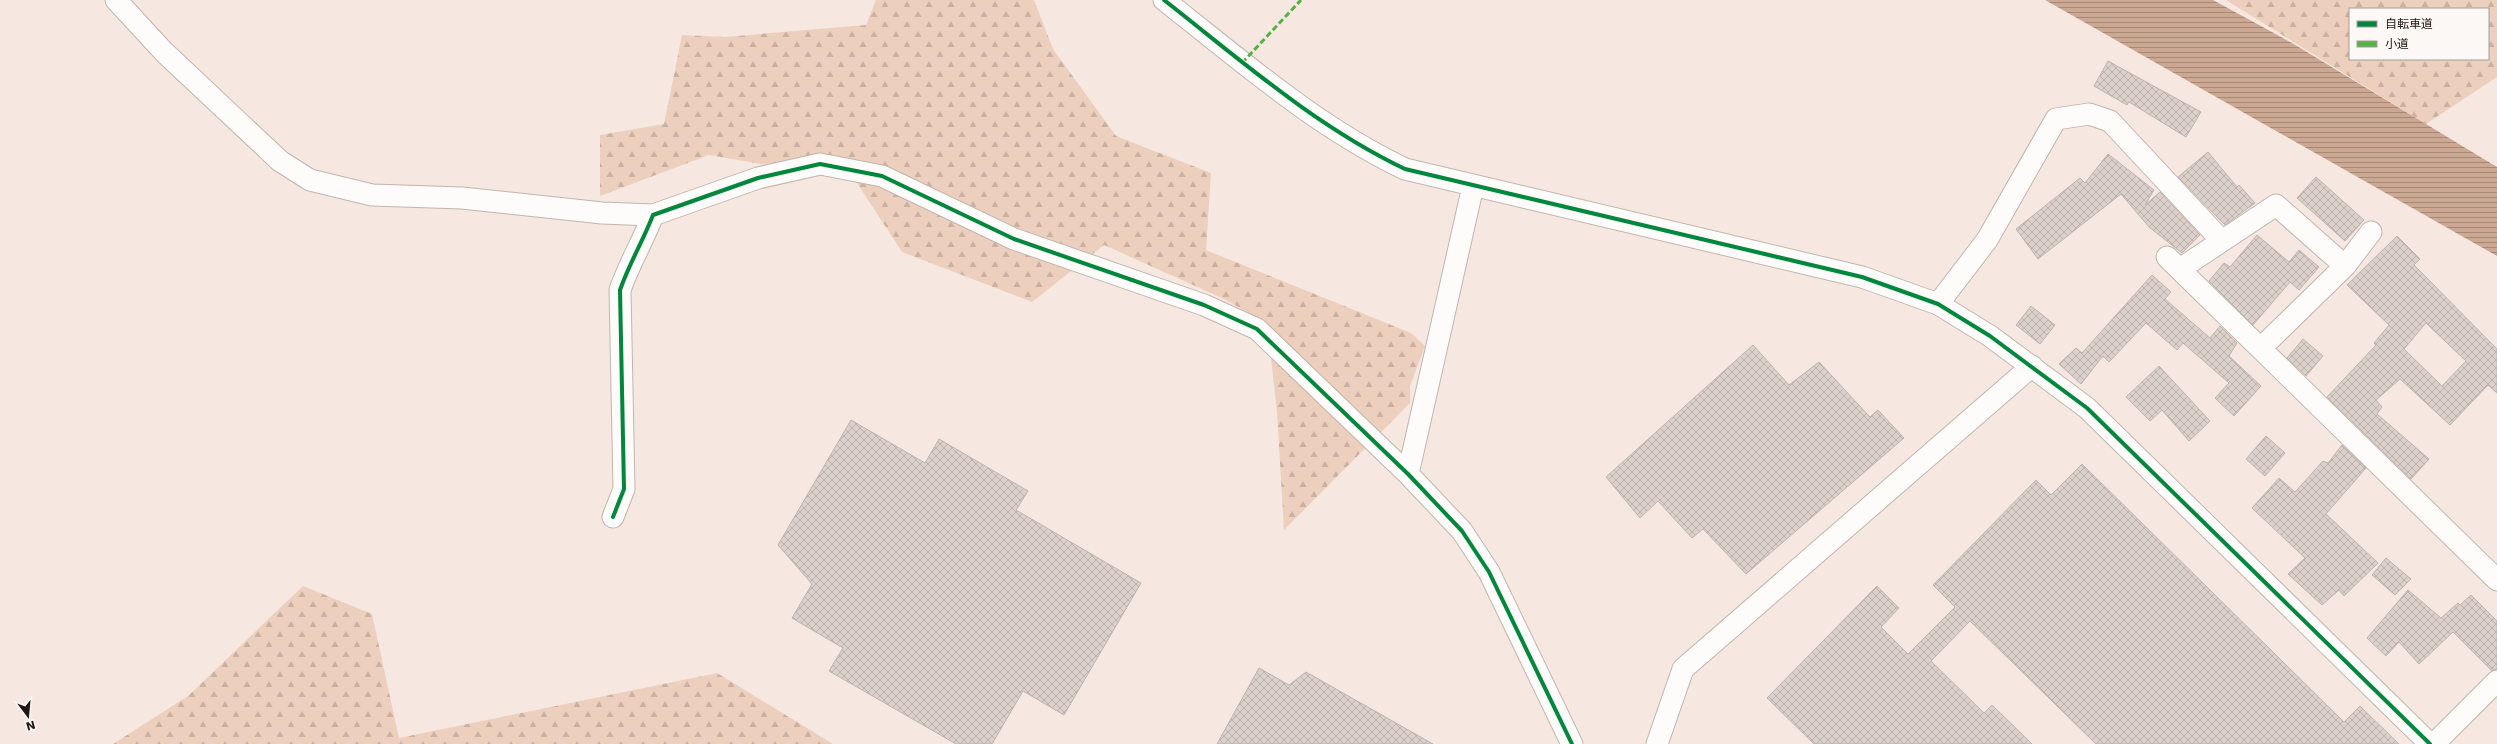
<svg xmlns="http://www.w3.org/2000/svg" width="2497" height="744" viewBox="0 0 2497 744" font-family="'DejaVu Sans','Noto Sans JP',sans-serif">
  <defs>
    <pattern id="forest-firs" width="22" height="20" patternUnits="userSpaceOnUse"><rect width="22" height="20" fill="#edcfbd"/><path d="M5 1l3.5 6h-7zM16 11l3.5 6h-7z" fill="#cbb1a1"/></pattern>
    <pattern id="water-rules" width="6" height="5" patternUnits="userSpaceOnUse"><rect width="6" height="5" fill="#cca892"/><path d="M0 2.5h6" fill="none" stroke="#a58876"/></pattern>
    <pattern id="building-cross-hatch" width="8" height="8" patternUnits="userSpaceOnUse"><rect width="8" height="8" fill="#dbd0ca"/><path d="M0 0l8 8M0 8l8-8" fill="none" stroke="#bcb2ac"/></pattern>
  </defs>
  <rect width="100%" height="100%" fill="#f6e8e0"/>
  <!-- forest -->
  <path fill="url(#forest-firs)" fill-rule="evenodd" d="M876,0H1034L1053,49L1116,136L1211,173L1206,250L1411,333L1425,346L1410,386V403L1284,530L1277,412L1267,323L1224,299L1104,245L1032,302L902,252L855,180L709,155L600,196V135L664,124L682,35L725,37L866,25Z
    M2226,0H2497V77L2426,124ZM2350,9H2488V59H2350Z
    M303,586L372,614L399,738L717,673L833,744H113L188,696Z"/>
  <!-- water -->
  <path fill="url(#water-rules)" d="M2045,0H2213L2292,43L2497,167V256Z"/>
  <!-- building -->
  <path fill="url(#building-cross-hatch)" stroke="#beb4ad" fill-rule="evenodd" d="M2108,61L2201,112L2186,137L2129,102L2127,105L2094,86Z
    M2208,152L2237,187L2239,185L2255,203L2225,225L2178,177Z
    M2108,154L2154,190L2145,205L2160,192L2200,235L2182,253L2149,227L2121,194L2038,259L2016,229L2080,178L2085,183Z
    M2316,177L2364,220L2345,241L2297,198Z
    M2257,235L2289,262L2299,250L2319,267L2299,290L2290,282L2253,325L2209,281L2224,263L2230,267Z
    M2397,236L2420,259L2414,265L2497,349V393L2488,385L2450,425L2400,379L2376,400L2382,407L2377,414L2429,459L2411,479L2327,397L2376,345L2374,343L2389,325L2347,285ZM2426,323L2466,361L2442,386L2404,349Z
    M2152,275L2171,292L2165,299L2210,338L2220,326L2237,343L2229,356L2261,386L2234,416L2215,398L2229,383L2183,343L2177,350L2146,323L2109,362L2103,356L2081,384L2059,364L2076,348L2082,353Z
    M2031,306L2055,325L2040,344L2016,325Z
    M2303,339L2323,356L2306,376L2287,358Z
    M1753,345L1789,385L1819,362L1870,417L1878,410L1904,438L1746,574L1703,529L1692,538L1658,501L1640,518L1606,477Z
    M2159,366L2210,421L2189,441L2162,410L2150,421L2126,397Z
    M851,420L925,463L939,439L1028,491L1016,510L1141,583L1064,715L1023,691L992,744H956L829,671L843,648L792,618L812,584L778,545Z
    M2266,436L2285,453L2265,476L2246,459Z
    M2342,445L2366,468L2326,514L2378,563L2344,596L2339,590L2322,605L2288,574L2305,558L2252,508L2279,478L2295,492L2323,461L2328,463Z
    M2082,464L2344,722L2360,706L2399,744H2096L1970,621L1931,661L1984,713L1992,705L2032,744H1814L1767,698L1877,586L1899,608L1881,627L1908,654L1955,607L1933,585L2036,480L2051,495Z
    M2386,558L2411,579L2395,595L2372,575Z
    M2408,590L2441,618L2458,603L2460,605L2471,595L2497,621V669L2492,671L2453,632L2419,664L2399,642L2386,656L2367,638Z
    M1259,668L1289,685L1306,672L1433,744H1217Z"/>
  <g fill="none" stroke-linecap="round" stroke-linejoin="round">
    <!-- minor casing -->
    <g stroke="#c0b5af" stroke-width="23">
      <path id="minor" d="M116,0L164,52L280,161L310,180L372,195L462,198L602,213L653,215
        M1164,0C1242,61 1315,126 1405,169L1862,277L1938,304L1990,336L2087,408L2430,744
        M2167,257L2497,580
        M2180,269L2276,205L2345,266
        M1938,304L1987,240L2056,119L2089,114L2110,121L2222,241
        M2261,348L2345,266L2371,232
        M1408,474L1473,186
        M613,517L624,489L620,290C629,264 643,241 653,215L758,178L820,164L882,176L1014,239L1204,305L1257,329L1408,474L1462,531L1489,572L1572,744
        M1657,744L1683,669L2032,366
        M2434,744L2497,681"/>
    </g>
    <!-- minor -->
    <use href="#minor" stroke="#fefcfa" stroke-width="21"/>
    <!-- quiet -->
    <path stroke="#55b144" stroke-width="3" stroke-dasharray="6 3" stroke-linecap="butt" d="M1242,63L1301,0"/>
    <!-- cycleway casing -->
    <g stroke="#fcf8f5" stroke-width="6">
      <path id="cycleway" d="M1164,0C1242,61 1315,126 1405,169L1862,277L1938,304L1990,336L2087,408L2430,744
        M613,517L624,489L620,290C629,264 643,241 653,215L758,178L820,164L882,176L1014,239L1204,305L1257,329L1408,474L1462,531L1489,572L1572,744"/>
    </g>
    <!-- cycleway -->
    <use href="#cycleway" stroke="#00873e" stroke-width="4"/>
  </g>
  <!-- legend -->
  <rect x="2349" y="8" width="140" height="52" fill="#fcf8f5" stroke="#a39e9a"/>
  <rect x="2357" y="21" width="20" height="6" fill="#00873e" stroke="#a39e9a"/>
  <text x="2385" y="28" font-size="12" fill="#1e1611">自転車道</text>
  <rect x="2357" y="41" width="20" height="6" fill="#55b144" stroke="#a39e9a"/>
  <text x="2385" y="48" font-size="12" fill="#1e1611">小道</text>
  <!-- north arrow -->
  <g transform="translate(28 716) rotate(164)" stroke="#fcf8f5" stroke-width="3" paint-order="stroke">
  <path d="M0-3L7 15L0 10L-7 15Z" fill="#1e1611"/>
  <text y="-6" font-size="11" font-weight="bold" text-anchor="middle" fill="#1e1611">N</text>
  </g>
</svg>
